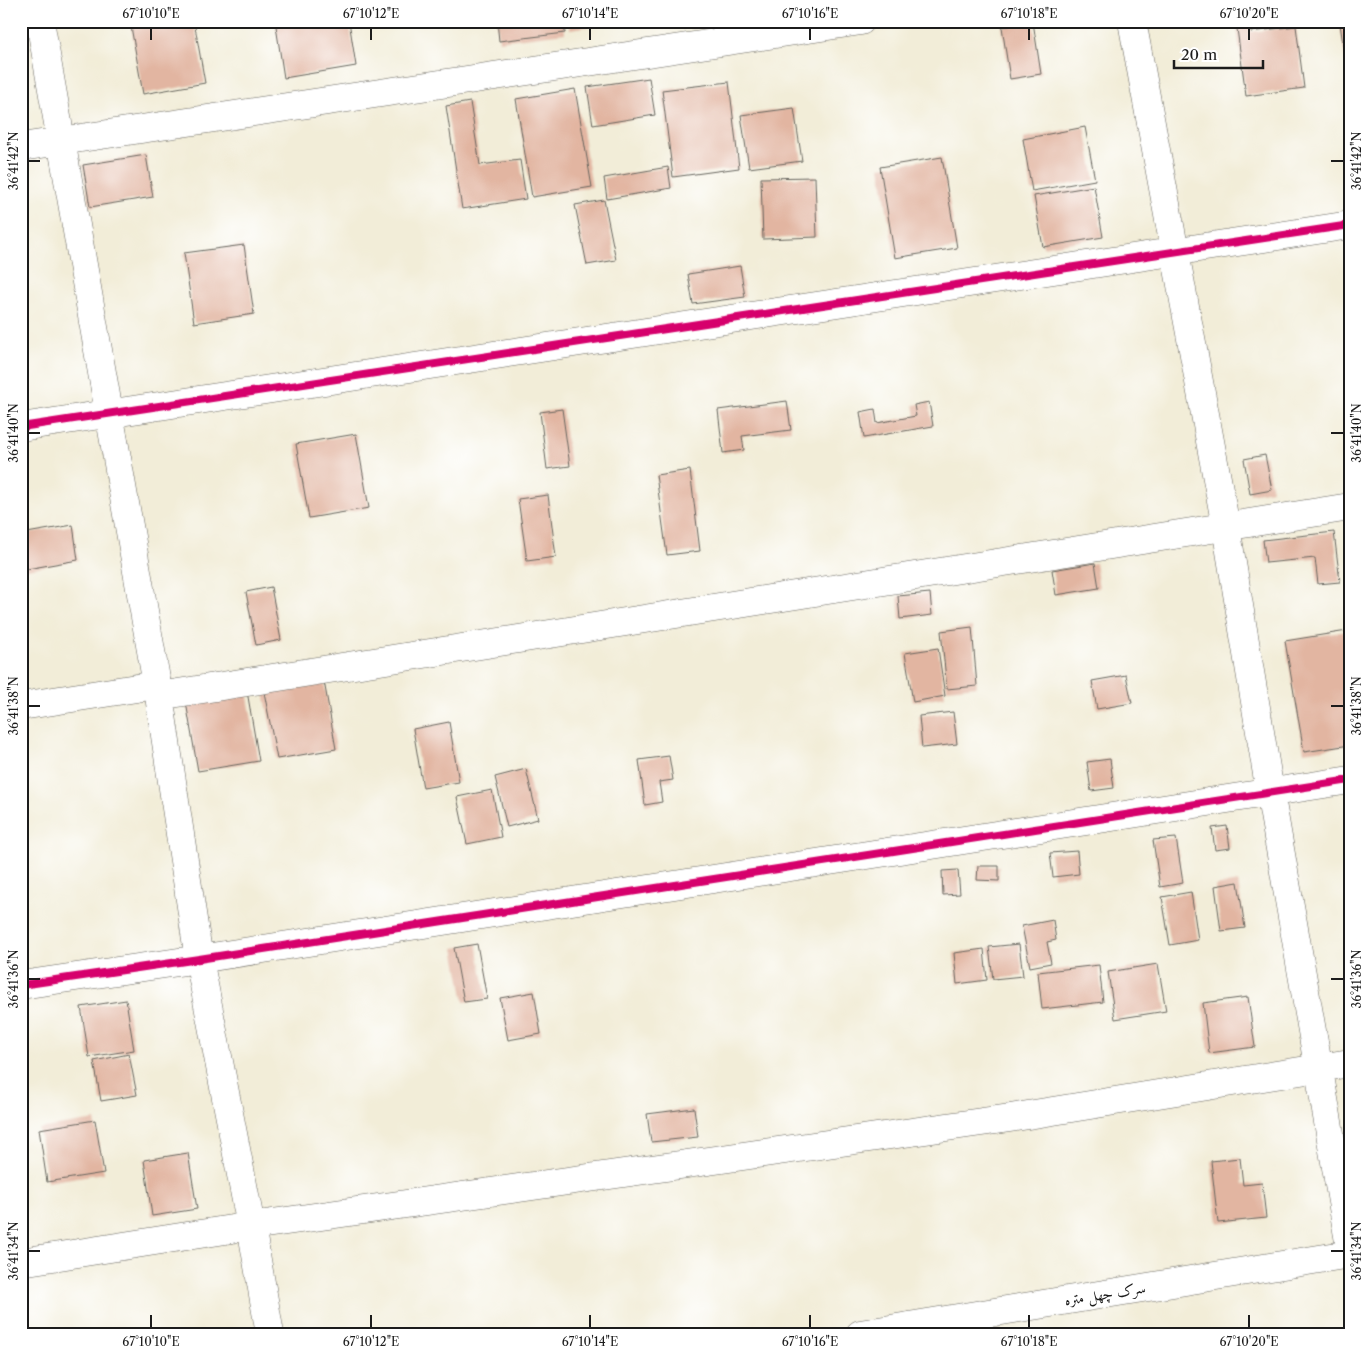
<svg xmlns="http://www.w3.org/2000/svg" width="1371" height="1355" viewBox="0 0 1371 1355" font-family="'Libre Caslon Text',Amiri,serif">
  <rect width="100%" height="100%" fill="#fff"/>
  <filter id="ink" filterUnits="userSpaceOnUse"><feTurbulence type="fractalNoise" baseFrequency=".02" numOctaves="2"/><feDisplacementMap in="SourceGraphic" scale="10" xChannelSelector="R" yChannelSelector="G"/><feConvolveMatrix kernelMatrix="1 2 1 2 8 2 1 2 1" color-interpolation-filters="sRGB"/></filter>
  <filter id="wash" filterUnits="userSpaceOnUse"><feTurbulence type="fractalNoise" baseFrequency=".0096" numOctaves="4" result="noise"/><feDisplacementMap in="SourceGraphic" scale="20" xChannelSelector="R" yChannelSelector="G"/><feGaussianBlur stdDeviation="1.12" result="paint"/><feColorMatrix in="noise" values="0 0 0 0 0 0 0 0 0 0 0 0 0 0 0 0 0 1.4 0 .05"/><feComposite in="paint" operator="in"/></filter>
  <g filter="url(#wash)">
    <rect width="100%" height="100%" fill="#f2edd8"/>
    <g id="blocks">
      <!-- building -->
      <path fill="#e2b5a1" d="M130,21H194L205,83L143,94Z
        M305,21H349L356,66L284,78L276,26Z
        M497,21H564L565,33L499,41Z
        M569,21H620V22L570,29Z
        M641,21H667V22L642,27Z
        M1236,21H1250L1251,32L1296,26L1304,88L1246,96Z
        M1033,22L1041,74L1010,79L1002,27Z
        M1350,22V70L1347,71L1340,24Z
        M649,78L655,115L593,125L587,87Z
        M729,82L739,168L673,177L662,90Z
        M575,89L592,187L532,197L516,99Z
        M470,102L480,165L520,160L526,199L462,209L446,106Z
        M794,108L802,161L749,168L741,115Z
        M1085,127L1095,180L1032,191L1023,139Z
        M146,155L153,197L90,207L83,165Z
        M942,157L957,248L895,258L880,167Z
        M668,167L671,188L607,199L604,178Z
        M815,177L817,237L763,239L761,178Z
        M1094,186L1103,237L1043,247L1034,196Z
        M604,200L616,260L587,265L575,205Z
        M244,245L254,314L194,323L184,253Z
        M740,266L745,297L693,304L688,274Z
        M787,401L791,430L742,436L744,450L723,453L718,410Z
        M929,402L933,426L864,438L860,412L875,409L877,423L916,416L914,405Z
        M562,409L570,466L547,469L540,412Z
        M356,434L369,508L309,518L296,444Z
        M1265,455L1272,490L1250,494L1244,459Z
        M690,470L700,551L667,555L656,475Z
        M548,495L556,557L527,561L518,499Z
        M73,525L78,560L21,570V534Z
        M1334,532L1340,582L1318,584L1315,558L1266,563L1263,540Z
        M1095,563L1099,588L1056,595L1052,570Z
        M271,587L281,640L256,645L246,592Z
        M930,593L932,615L900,619L898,596Z
        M972,627L977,686L947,689L941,631Z
        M1347,631L1350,645V745L1304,752L1285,641Z
        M938,648L945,696L913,702L905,653Z
        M1126,675L1132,703L1097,709L1092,681Z
        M324,681L336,749L277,759L264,692Z
        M247,691L259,761L198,771L186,702Z
        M953,712L957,744L922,748L919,716Z
        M449,722L459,782L423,788L413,729Z
        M669,756L673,780L659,782L662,802L645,805L639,760Z
        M1110,759L1114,788L1091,791L1087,762Z
        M526,769L538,819L507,827L495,777Z
        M492,790L501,837L467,844L457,797Z
        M1227,826L1230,848L1215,850L1212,828Z
        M1176,838L1183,883L1160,887L1153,840Z
        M1077,851L1079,874L1053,877L1050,853Z
        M978,866H999V881L977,880Z
        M958,870L960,894L943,895L942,871Z
        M1238,882L1245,928L1221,931L1215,886Z
        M1191,892L1198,940L1170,945L1162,897Z
        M1053,920L1056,940L1047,942L1051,963L1030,967L1022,926Z
        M477,944L487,999L464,1002L454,948Z
        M1019,944L1023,976L993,979L989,947Z
        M984,949L987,980L957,984L954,953Z
        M1158,964L1166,1011L1115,1019L1108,972Z
        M1099,965L1103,1002L1042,1009L1038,972Z
        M534,992L541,1034L508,1040L500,998Z
        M1248,997L1255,1047L1209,1053L1203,1003Z
        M126,1000L134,1050L89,1057L81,1007Z
        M129,1054L137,1095L101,1101L94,1061Z
        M694,1108L698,1137L651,1142L647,1114Z
        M95,1120L104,1173L47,1182L39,1129Z
        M188,1153L197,1209L152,1216L144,1160Z
        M1240,1158L1243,1185L1262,1183L1266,1218L1218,1223L1211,1161Z"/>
    </g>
  </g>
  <g filter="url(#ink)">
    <use href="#blocks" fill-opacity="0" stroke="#67655e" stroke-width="1"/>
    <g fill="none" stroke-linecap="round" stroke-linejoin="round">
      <!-- street casing -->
      <g stroke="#67655e" stroke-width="29">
        <path id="street" d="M40,21L159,696L199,959L251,1226L270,1334
          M1132,21L1226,527L1270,792L1350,1247
          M21,147L861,21
          M21,427L1350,225
          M159,696L1350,507
          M21,706L156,685
          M21,985L199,959L1350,780
          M21,1262L251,1226L1010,1118L1350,1063"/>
      </g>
      <!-- secondary casing -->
      <g stroke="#67655e" stroke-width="29">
        <path id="secondary" d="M860,1334L1350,1254"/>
      </g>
      <!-- street -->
      <use href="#street" stroke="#fff" stroke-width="28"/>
      <!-- secondary -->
      <use href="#secondary" stroke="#fff" stroke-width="28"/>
      <!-- cycleway casing -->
      <g stroke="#fff" stroke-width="11">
        <path id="cycleway" d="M21,427L1350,225
          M21,985L199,959L1350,780"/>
      </g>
      <!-- cycleway -->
      <use href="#cycleway" stroke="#d6006c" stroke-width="8"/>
    </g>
  </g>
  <!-- ticks -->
  <path fill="none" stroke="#1c1c1c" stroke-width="2" d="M151,28V40M371,28V40M590,28V40M810,28V40M1029,28V40M1249,28V40M28,161H40M1331,161H1344M28,433H40M1331,433H1344M28,706H40M1331,706H1344M28,979H40M1331,979H1344M28,1251H40M1331,1251H1344M151,1315V1328M371,1315V1328M590,1315V1328M810,1315V1328M1029,1315V1328M1249,1315V1328"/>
  <g text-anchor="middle" stroke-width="4.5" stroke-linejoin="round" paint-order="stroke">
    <!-- street labels -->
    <g font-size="15" fill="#1c1c1c" stroke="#fff">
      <text transform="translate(1105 1294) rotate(-9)" y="5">سرک چهل متره</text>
    </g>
  </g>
  <!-- margin -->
  <rect width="1371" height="1355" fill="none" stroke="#fff" stroke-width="55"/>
  <!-- scale -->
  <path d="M1174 60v8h89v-8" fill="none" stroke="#1c1c1c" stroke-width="2.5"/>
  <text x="1181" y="60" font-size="15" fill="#1c1c1c" stroke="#ffffff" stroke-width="4" paint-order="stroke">20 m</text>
  <rect x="28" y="28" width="1316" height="1300" fill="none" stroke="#1c1c1c" stroke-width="2"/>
  <g font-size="12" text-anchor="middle" fill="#1c1c1c">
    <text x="151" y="18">67°10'10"E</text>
    <text x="371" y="18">67°10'12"E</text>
    <text x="590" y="18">67°10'14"E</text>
    <text x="810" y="18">67°10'16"E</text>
    <text x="1029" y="18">67°10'18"E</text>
    <text x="1249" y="18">67°10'20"E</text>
    <text transform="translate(14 161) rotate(-90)" y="4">36°41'42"N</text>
    <text transform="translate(1357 161) rotate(-90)" y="4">36°41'42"N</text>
    <text transform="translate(14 433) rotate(-90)" y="4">36°41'40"N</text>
    <text transform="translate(1357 433) rotate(-90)" y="4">36°41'40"N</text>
    <text transform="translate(14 706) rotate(-90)" y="4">36°41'38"N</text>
    <text transform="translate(1357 706) rotate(-90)" y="4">36°41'38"N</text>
    <text transform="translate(14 979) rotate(-90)" y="4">36°41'36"N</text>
    <text transform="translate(1357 979) rotate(-90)" y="4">36°41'36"N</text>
    <text transform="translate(14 1251) rotate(-90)" y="4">36°41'34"N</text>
    <text transform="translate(1357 1251) rotate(-90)" y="4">36°41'34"N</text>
    <text x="151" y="1346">67°10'10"E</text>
    <text x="371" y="1346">67°10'12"E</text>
    <text x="590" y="1346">67°10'14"E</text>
    <text x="810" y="1346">67°10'16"E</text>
    <text x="1029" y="1346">67°10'18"E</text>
    <text x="1249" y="1346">67°10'20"E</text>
  </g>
</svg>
